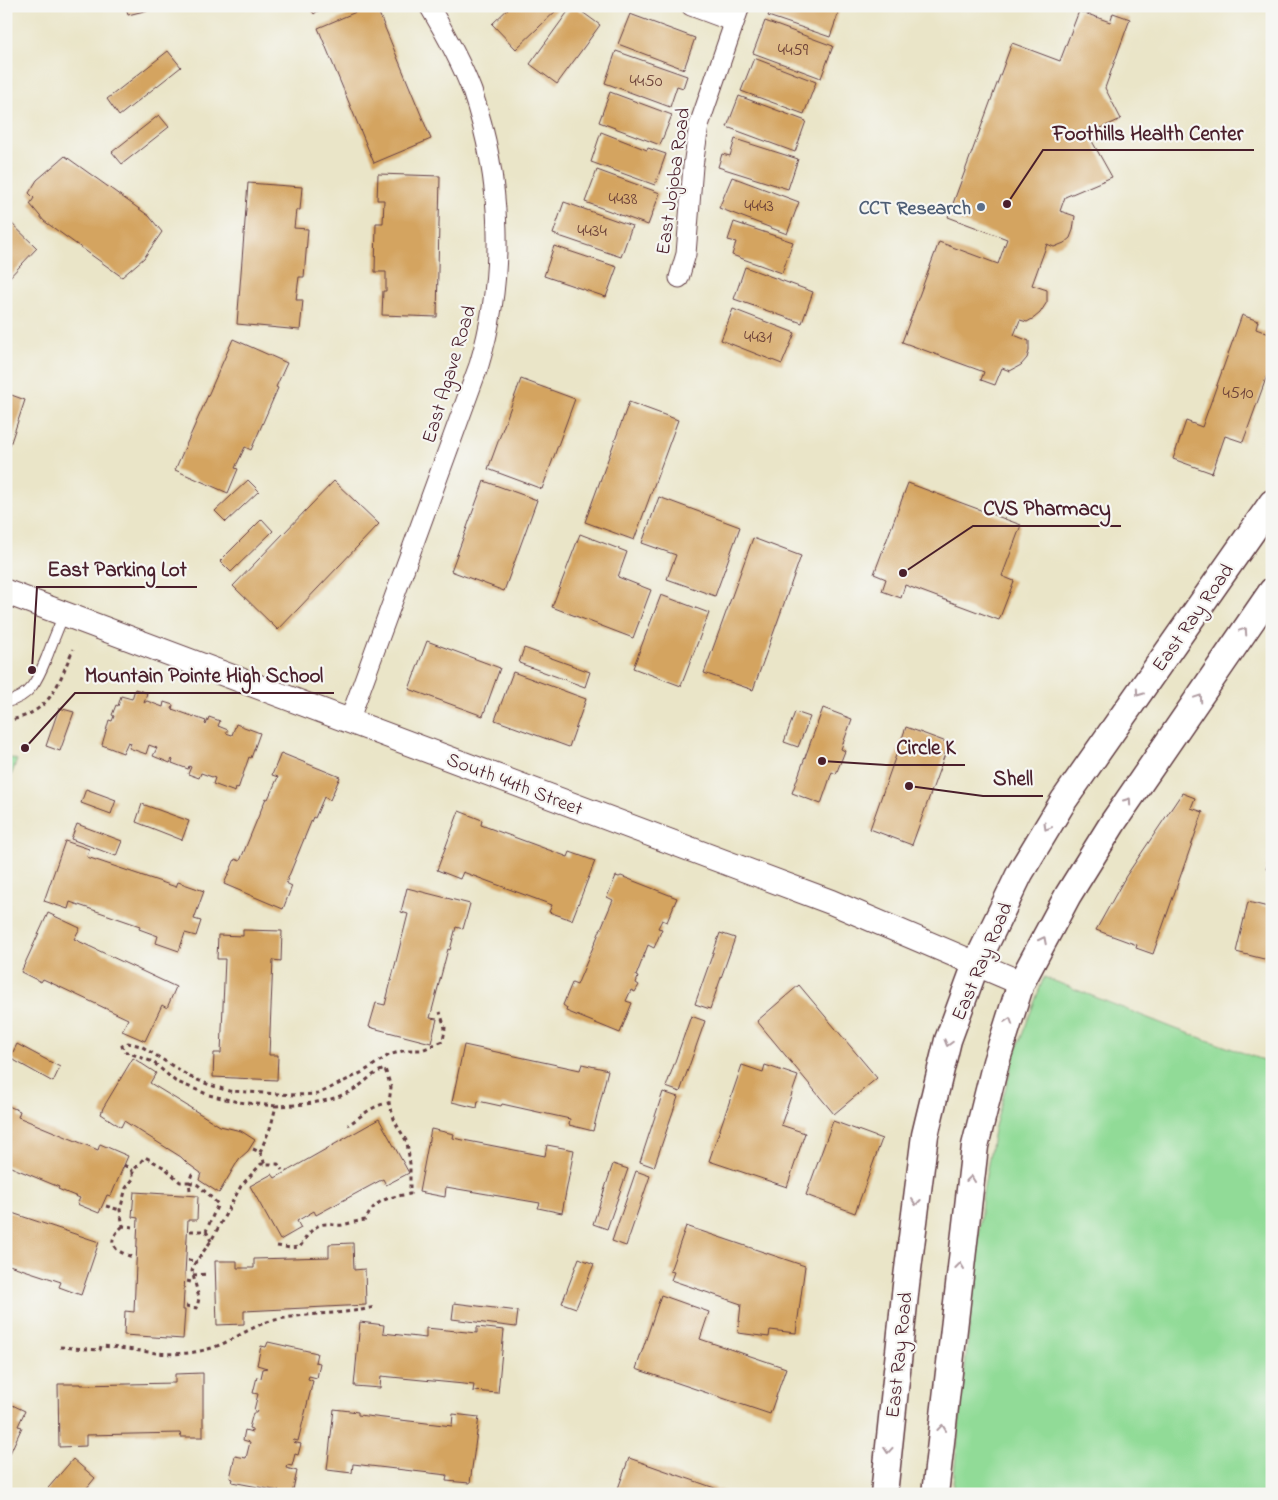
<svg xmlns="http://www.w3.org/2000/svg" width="1278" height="1500" viewBox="0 0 1278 1500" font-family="'Indie Flower',sans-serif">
  <rect width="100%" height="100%" fill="#f6f6f2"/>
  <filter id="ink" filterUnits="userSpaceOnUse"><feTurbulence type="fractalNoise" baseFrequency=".02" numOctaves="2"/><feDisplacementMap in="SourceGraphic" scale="10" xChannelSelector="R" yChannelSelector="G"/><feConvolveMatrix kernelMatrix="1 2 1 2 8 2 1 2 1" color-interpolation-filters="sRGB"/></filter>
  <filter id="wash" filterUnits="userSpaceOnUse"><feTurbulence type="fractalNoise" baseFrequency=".0096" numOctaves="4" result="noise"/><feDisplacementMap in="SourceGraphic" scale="20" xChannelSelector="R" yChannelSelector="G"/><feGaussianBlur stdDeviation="1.12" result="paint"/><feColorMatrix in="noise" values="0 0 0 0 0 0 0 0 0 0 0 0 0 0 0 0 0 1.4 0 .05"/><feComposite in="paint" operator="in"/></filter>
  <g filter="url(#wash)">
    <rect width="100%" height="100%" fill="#eae5c8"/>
    <!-- green -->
    <path fill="#91db97" stroke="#6e7d61" d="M6,756L17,760L6,789Z
      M1044,977L1176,1029L1272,1063V1494H952L983,1192L994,1130L1015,1054Z"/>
    <g id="blocks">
      <!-- building -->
      <path fill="#d4a461" d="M126,6H147L148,10L128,15Z
        M309,6H324L314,14Z
        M370,6H376L431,139L374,163L318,28Z
        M511,6H561L516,49L492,24Z
        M572,6H574L600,25L557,84L530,64Z
        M772,6H841L830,37L768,16Z
        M1079,11L1110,22L1113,13L1130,19L1105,88L1121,119L1088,134L1112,177L1065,197L1060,211L1075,216L1073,230L1070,238L1064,243L1054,247L1047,244L1032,285L1047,290V302L1040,313L1034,318L1027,322L1020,320L1014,335L1029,341V351L1027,358L1021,365L1010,371L1002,368L995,385L981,380L984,372L902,342L939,242L998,264L1007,239L948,217L1012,43L1060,61Z
        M630,14L695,38L684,69L618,44Z
        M765,21L833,46L821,78L753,53Z
        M168,51L181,67L119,116L107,99Z
        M616,51L687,76L683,88L677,86L670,107L605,83Z
        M754,58L816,82L804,114L741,91Z
        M610,92L672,115L660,145L599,122Z
        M739,96L806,121L795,152L727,127Z
        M159,115L169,127L122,164L112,152Z
        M601,132L647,150L648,148L666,154L655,185L591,162Z
        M735,139L798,159L788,189L718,167L722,154L730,156Z
        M65,156L149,216L162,232L144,258L122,277L44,221L30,204L34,198L29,193L37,180Z
        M597,170L660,193L648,225L585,202Z
        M378,174L440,176L437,317L382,315L383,291H386V272H375L376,223H383L384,200H377Z
        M732,177L799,202L787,234L719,208Z
        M248,183L302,187L300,210H296L294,228L308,229L304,277H299L296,300H303L300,330L237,324Z
        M564,202L632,226L621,257L553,234Z
        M6,218L37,248L6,281Z
        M734,222L793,242L782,273L732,255L736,242L728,240Z
        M554,246L617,267L606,297L544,276Z
        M745,267L813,292L802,323L734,299Z
        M733,309L795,333L782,364L721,340Z
        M1242,315L1258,321L1256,329L1272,335V362L1243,442L1225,436L1212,473L1173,459L1186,421L1202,427Z
        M233,339L287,363L276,387L278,388L251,450L245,447L235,468L238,469L228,493L175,470Z
        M521,379L575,399L542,489L488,469Z
        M6,393L25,400L7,454H6Z
        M629,402L678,420L634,540L585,522Z
        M248,480L259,491L226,522L215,511Z
        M334,481L379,524L278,630L233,586Z
        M484,481L537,500L504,591L451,571Z
        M908,483L1021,525L1002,576L1014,581L999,620L905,585L901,598L882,591L886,579L874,574Z
        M659,497L740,527L715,596L667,579L676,555L642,543Z
        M262,519L273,531L231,572L220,561Z
        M580,534L627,552L618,577L651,590L633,638L552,607Z
        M753,538L801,556L753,690L704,673Z
        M661,595L709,613L681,686L633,668Z
        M427,641L500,668L483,716L409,689Z
        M524,648L590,672L585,687L519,663Z
        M513,672L586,699L569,747L495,720Z
        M135,689L147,693L144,703L147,701L163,707L164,702L173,705L172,709L206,721L205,724L206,725L209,717L220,721L218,726L228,730L226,733L232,735L236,724L260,733L251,758L249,757L238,789L236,788L235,792L213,784L215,778L201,773L199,778L188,774L191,767L189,766L188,769L172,763L173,760L172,759L170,763L153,756L157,748L149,745L146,754L129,748L131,743L128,742L123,753L102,745L109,720L112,721L114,716L112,715L116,705L118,706L121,696L132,699Z
        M59,708L74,712L60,751L46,746Z
        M823,708L852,719L841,749L845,751L836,774L832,772L821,804L792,793Z
        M795,712L810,717L798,747L784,742Z
        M906,727L949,743L912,845L870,829Z
        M281,753L340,777L330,800L324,797L315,818L313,817L286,883L292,886L283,909L224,884L235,859L240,861L266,798L268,799L278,777L272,775Z
        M86,789L116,800L111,814L81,803Z
        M1182,793L1195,798L1191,808L1203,812L1153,954L1136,948L1137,945L1096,930L1126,876Z
        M142,804L189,821L182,840L136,822Z
        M459,811L482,820L481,825L568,857L570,852L595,861L572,920L549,912L552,905L463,872L460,879L437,870Z
        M77,824L122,841L116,856L71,839Z
        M65,841L89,849L87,857L176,887L178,882L204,891L194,919L201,921L196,936L185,933L179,951L156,943L158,936L139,929L140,926L70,902L68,909L44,901Z
        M1272,854V871L1266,869Z
        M616,876L619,877L621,876L677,898L667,922L662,920L658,928L662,929L654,948L648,945L636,976L638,977L636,983L639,985L635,992L631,990L626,1001L632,1003L620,1033L566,1011L567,1008L563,1005L572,983L577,985L613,900L607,897Z
        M407,888L470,904L463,929L456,927L450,950L448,949L430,1018L437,1019L431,1043L369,1027L376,1003L385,1005L408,914L401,912Z
        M1248,902L1272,908V961L1236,952Z
        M48,913L80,928L74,939L176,987L167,1008L162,1005L145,1041L122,1031L128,1019L43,979L41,982L21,972Z
        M243,930L282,931L281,961L273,960L269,1055H278L277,1080L213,1077L214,1053H221L225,959H217L218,935L243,936Z
        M720,933L735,938L710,1009L695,1004Z
        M799,985L877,1078L834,1114L757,1021Z
        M691,1016L705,1021L680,1092L666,1087Z
        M17,1044L60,1067L53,1082L10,1058Z
        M464,1045L580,1070L582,1064L608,1070L593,1131L569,1125L570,1119L502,1104L501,1106L478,1101L477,1108L452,1102Z
        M133,1058L156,1073L150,1083L220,1126L241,1131L255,1140L248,1151L239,1159L219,1193L199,1180L201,1173L187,1163L181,1157L124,1121L121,1127L101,1114L103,1108Z
        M742,1065L763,1072L765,1065L798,1076L781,1125L805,1133L787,1187L709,1161Z
        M663,1092L678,1097L654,1167L640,1162Z
        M6,1105L20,1111L18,1117L98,1150L100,1144L128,1156L111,1196L107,1195L99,1213L77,1204L80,1198L58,1189L59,1187L6,1165Z
        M379,1119L409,1173L386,1185L383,1179L316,1215L314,1211L297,1221L301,1228L280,1240L250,1186L272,1174L275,1178Z
        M833,1121L882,1139L855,1213L806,1195Z
        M431,1129L454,1134L453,1138L545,1156L547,1145L574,1150L562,1213L538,1208L540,1203L446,1187L445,1197L419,1192Z
        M613,1164L628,1169L607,1229L593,1224Z
        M636,1171L650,1176L626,1246L612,1241Z
        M134,1192L198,1196L197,1220H188L183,1310H185L183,1339L124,1335L125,1311L134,1312L138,1218L132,1217Z
        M6,1211L99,1242L81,1295L59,1287L61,1282L6,1264Z
        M686,1226L805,1266L796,1333L770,1330L769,1337L738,1333L741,1304L671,1280L674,1272L670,1271Z
        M353,1243L354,1270L365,1269L366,1305L244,1311V1324L217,1325L215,1261H237V1268H254V1259L329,1257V1244Z
        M579,1258L594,1264L576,1308L562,1303Z
        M661,1295L709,1312L700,1339L786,1368L770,1414L636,1369Z
        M454,1303L518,1311L516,1327L452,1319Z
        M360,1322L384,1325L383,1333L426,1338V1328L477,1333V1327L504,1330L498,1393L473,1391L474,1385L381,1376L380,1388L354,1386Z
        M268,1342L317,1353L315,1362L320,1363L317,1378L309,1376L308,1379L313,1381L298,1441L294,1440L293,1442L301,1444L298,1455L295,1454L292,1466L287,1465L286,1468L297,1471L292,1494H278L279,1491L232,1482L233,1479L230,1478L235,1456L246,1458L250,1442L243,1440L245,1430L252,1432V1429L249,1428L253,1413H256L257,1411L254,1410L258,1394L253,1393L257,1377L261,1378L263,1369L267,1368L257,1365L261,1346L266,1347Z
        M203,1373V1437H181L180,1433L86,1435V1446L59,1447L58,1384H81V1385L175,1383V1374Z
        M6,1402L25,1411L18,1426L22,1427L6,1462Z
        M334,1409L358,1412V1415L452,1426L453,1414L479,1417L470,1483L446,1481L447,1475L353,1464L352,1473L327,1470Z
        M629,1458L729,1493V1494H616Z
        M73,1459L95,1478L86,1489L91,1494H43Z"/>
    </g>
  </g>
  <g filter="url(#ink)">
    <use href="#blocks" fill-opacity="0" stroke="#623d43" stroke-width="1"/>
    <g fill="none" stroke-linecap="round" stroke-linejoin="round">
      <!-- service casing -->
      <g stroke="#623d43" stroke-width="12">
        <path id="service" d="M6,702C32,697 39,676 48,654C53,640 59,627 64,613"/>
      </g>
      <!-- minor casing -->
      <g stroke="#623d43" stroke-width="21">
        <path id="minor" d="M691,6L734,22
          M679,278L686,254L693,166L699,125L740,6
          M349,721L479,365C506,276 502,179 472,91C461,62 445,33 429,6"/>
      </g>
      <!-- tertiary casing -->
      <g stroke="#623d43" stroke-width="26">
        <path id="tertiary" d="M6,592L831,902L1021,983"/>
      </g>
      <!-- secondary casing -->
      <g stroke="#623d43" stroke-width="29">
        <path id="secondary" d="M884,1494L906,1285L925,1135L948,1040L976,964L1020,873L1064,800L1272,503
          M935,1494L975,1146L996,1062L1021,983L1068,895L1114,821L1272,591"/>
      </g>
      <!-- path -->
      <path stroke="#623d43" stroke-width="3" stroke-dasharray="4 4" stroke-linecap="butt" d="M6,721C51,713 57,687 73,649
        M276,1106L238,1102L209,1095L175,1081L153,1062L124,1051L122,1046L128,1043L141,1046L190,1077L210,1085L229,1091L295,1095L318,1094L363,1072L389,1055L406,1050H422L443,1041L445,1028L440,1012
        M253,1149L260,1152L265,1164
        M260,1152L271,1126L276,1106C301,1105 330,1103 353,1090C364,1084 373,1072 385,1069L391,1087L389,1103C372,1105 362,1116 348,1125
        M124,1165L133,1171
        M190,1190L189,1182L198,1185L218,1204L206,1231
        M106,1206L120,1210
        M123,1226C104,1243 114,1251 133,1257
        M133,1227L123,1226L120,1210L126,1188L133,1179V1171L145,1157L165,1168L180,1182H189L193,1171
        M190,1231H206L211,1241
        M277,1246L291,1248L300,1247C306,1237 313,1224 326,1224C331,1224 337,1226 342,1225C351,1223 356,1221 366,1220C374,1199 390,1197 410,1194V1164L407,1142L395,1122L389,1103
        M188,1260L197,1261
        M193,1275L208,1274
        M187,1281L195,1283
        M186,1306L197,1308L199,1298L192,1271L195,1263L211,1241L241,1186L261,1164H278L282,1170
        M60,1347L100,1350L101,1346C140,1349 169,1360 208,1349C224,1345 238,1335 253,1328C262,1323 276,1319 286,1318C315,1312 345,1315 374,1307"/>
      <!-- service -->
      <use href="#service" stroke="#fff" stroke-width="10"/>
      <!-- minor -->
      <use href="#minor" stroke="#fff" stroke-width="19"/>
      <!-- tertiary -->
      <use href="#tertiary" stroke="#fff" stroke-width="24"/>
      <!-- secondary -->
      <use href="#secondary" stroke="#fff" stroke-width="26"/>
    </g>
    <!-- one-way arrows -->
    <defs><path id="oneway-chevron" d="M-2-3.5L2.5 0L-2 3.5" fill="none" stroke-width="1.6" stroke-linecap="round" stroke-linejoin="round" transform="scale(1.25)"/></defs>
    <g stroke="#ae9aa0">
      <use href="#oneway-chevron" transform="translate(1244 631) rotate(-56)"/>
      <use href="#oneway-chevron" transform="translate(1139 693) rotate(125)"/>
      <use href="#oneway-chevron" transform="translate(1199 698) rotate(-56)"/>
      <use href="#oneway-chevron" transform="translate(1128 801) rotate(-55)"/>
      <use href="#oneway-chevron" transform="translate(1047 827) rotate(121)"/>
      <use href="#oneway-chevron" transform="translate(1043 940) rotate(-63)"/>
      <use href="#oneway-chevron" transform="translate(1009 1021) rotate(-72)"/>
      <use href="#oneway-chevron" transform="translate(948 1043) rotate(106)"/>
      <use href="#oneway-chevron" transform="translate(971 1179) rotate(-83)"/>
      <use href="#oneway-chevron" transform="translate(916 1202) rotate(97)"/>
      <use href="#oneway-chevron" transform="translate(960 1266) rotate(-83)"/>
      <use href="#oneway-chevron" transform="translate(942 1428) rotate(-84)"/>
      <use href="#oneway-chevron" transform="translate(888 1450) rotate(95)"/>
    </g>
  </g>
  <!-- markers -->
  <circle fill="#5c6f8a" stroke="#f6f6f2" stroke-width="2" cx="981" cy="207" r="5"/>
  <g text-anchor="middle" stroke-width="4.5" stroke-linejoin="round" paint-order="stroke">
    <!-- number labels -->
    <g font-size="18" fill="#6c4038">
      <text x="793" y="55">4459</text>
      <text x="646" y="86">4450</text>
      <text x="623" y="204">4438</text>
      <text x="759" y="211">4443</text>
      <text x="592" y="236">4434</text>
      <text x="758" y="342">4431</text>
      <text x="1238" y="398">4510</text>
    </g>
    <!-- street labels -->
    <g font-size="20" fill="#4a1f2b" stroke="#f6f6f2">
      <text transform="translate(672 181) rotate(-82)" y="7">East Jojoba Road</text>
      <text transform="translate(448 374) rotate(-73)" y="7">East Agave Road</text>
      <text transform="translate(1192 617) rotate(-55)" y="7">East Ray Road</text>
      <text transform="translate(515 783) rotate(21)" y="7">South 44th Street</text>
      <text transform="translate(981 961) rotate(-67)" y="7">East Ray Road</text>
      <text transform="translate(898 1355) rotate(-84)" y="7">East Ray Road</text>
    </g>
    <!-- service labels -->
    <g font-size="20" font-weight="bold" fill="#4e5e75" stroke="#f6f6f2" text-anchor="end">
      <text x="971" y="214">CCT Research</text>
    </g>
  </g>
  <!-- callouts -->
  <path fill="none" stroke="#4a1f2b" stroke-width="2" d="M1007 204L1043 150H1254M903 573L973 526H1121M32 670L37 587H197M25 748L75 693H334M822 761L886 765H965M909 786L983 796H1043"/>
  <g fill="#4a1f2b" stroke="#f6f6f2" stroke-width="2">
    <circle cx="1007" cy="204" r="5"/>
    <circle cx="903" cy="573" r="5"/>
    <circle cx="32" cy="670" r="5"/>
    <circle cx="25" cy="748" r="5"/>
    <circle cx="822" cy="761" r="5"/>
    <circle cx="909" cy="786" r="5"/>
  </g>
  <g font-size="21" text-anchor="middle" font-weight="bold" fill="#4a1f2b" stroke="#f6f6f2" stroke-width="4.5" stroke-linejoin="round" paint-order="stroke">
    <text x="1148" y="140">Foothills Health Center</text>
    <text x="1047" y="515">CVS Pharmacy</text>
    <text x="117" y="576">East Parking Lot</text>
    <text x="204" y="682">Mountain Pointe High School</text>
    <text x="926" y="754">Circle K</text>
    <text x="1013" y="785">Shell</text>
  </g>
  <!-- margin -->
  <rect width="1278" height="1500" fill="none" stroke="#f6f6f2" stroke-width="25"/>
</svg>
